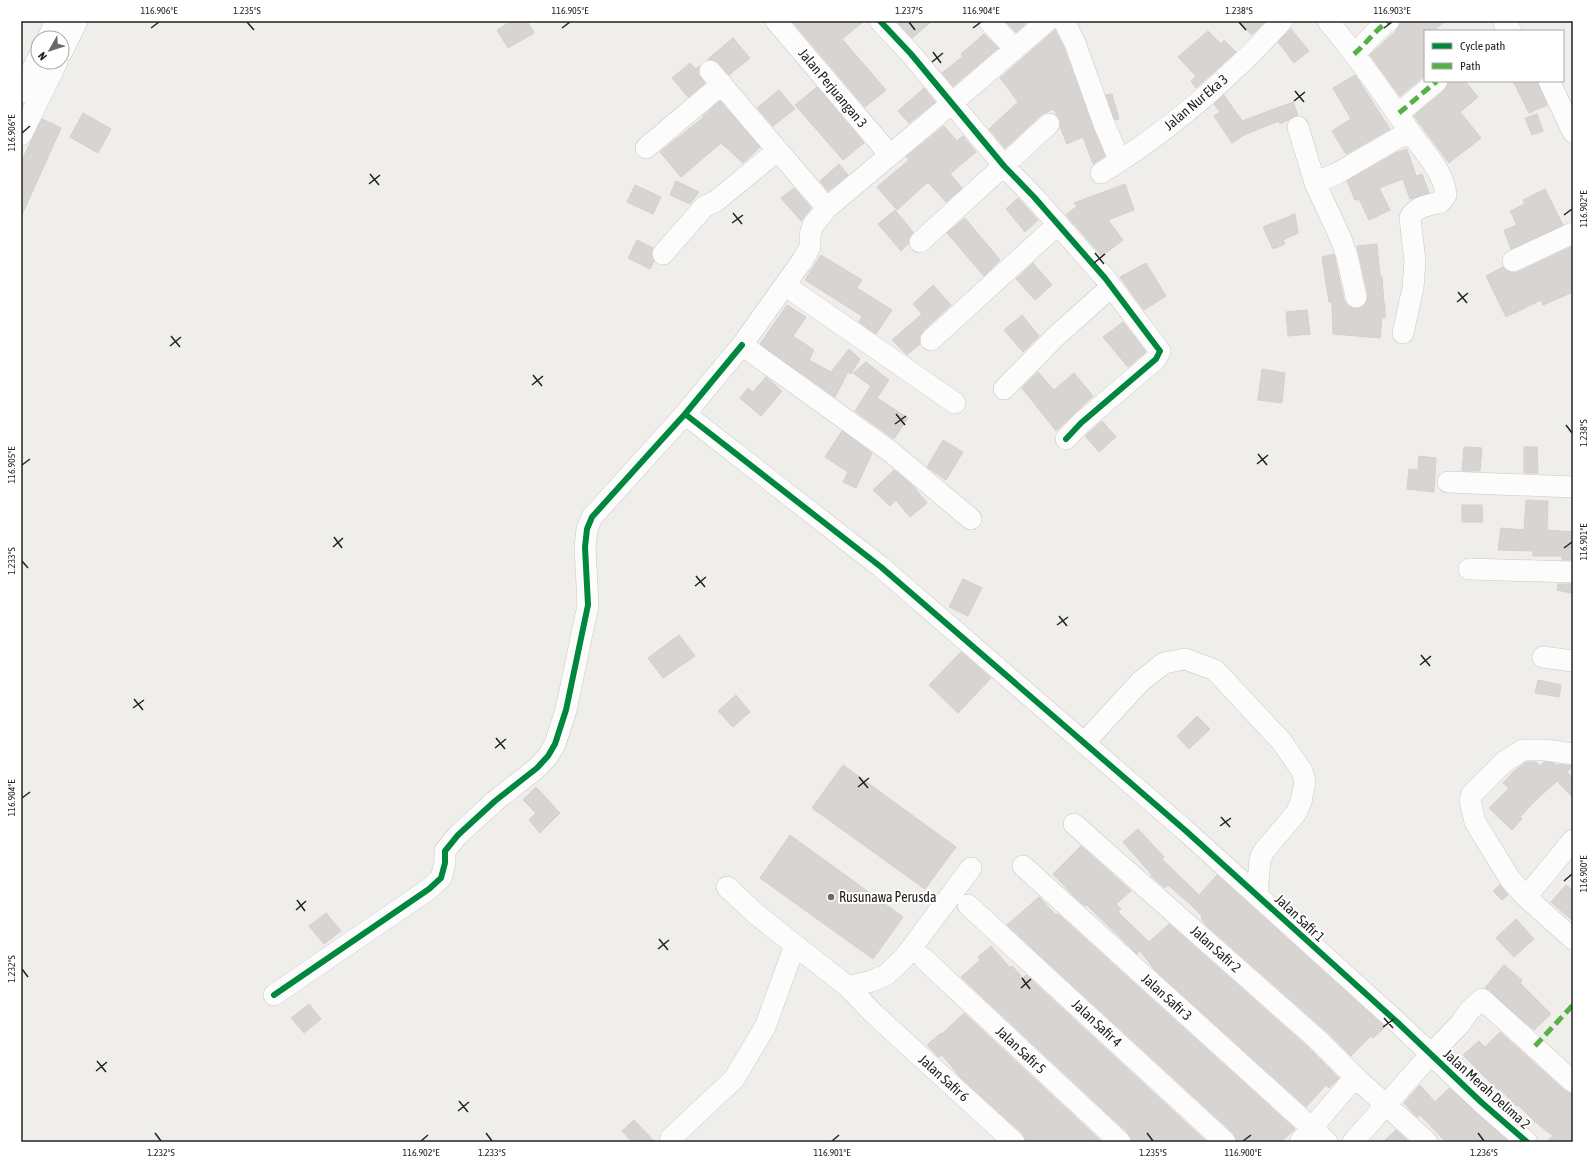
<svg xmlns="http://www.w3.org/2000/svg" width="1594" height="1163" viewBox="0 0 1594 1163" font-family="'Asap Condensed',sans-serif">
  <rect width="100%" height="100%" fill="#f0eeeb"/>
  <!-- building -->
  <path fill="#d7d4d2" stroke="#d3d0cc" d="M512,21H527L534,33L508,48L497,30Z
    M792,21H864L842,39L886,90L865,107Z
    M896,21H932L912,38Z
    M1005,21H1023L1025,24L1016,32Z
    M1237,21H1266L1252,35Z
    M1401,21H1445L1433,31H1425V75L1400,96L1370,55L1396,31Z
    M1291,29L1309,51L1294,63L1278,42Z
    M1055,30L1064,48L1093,128L1105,156L1093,164L1083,137L1067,144L1060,127L1061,121L1053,109L1041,115L1005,148L989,129L1018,102L1000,78Z
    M1208,31L1221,44L1224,40L1236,52L1196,88L1191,81L1196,76L1178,57Z
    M984,34L998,48L953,86L942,73L963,56L961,54Z
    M733,38L750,58L729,75L719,63L714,60L708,59Z
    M690,63L696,69L699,66L698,74L705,83L688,97L672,78Z
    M1355,75L1390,129L1346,154L1332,131L1351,119L1333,88Z
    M1449,81H1465L1478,97L1460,112L1481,138L1449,163L1414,116L1445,90Z
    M1513,81H1537L1547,105L1529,113Z
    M817,87L864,143L843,160L795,105Z
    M924,88L935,102L909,123L898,111Z
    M779,90L795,109L773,126L757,108Z
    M1112,94L1119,119L1115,120L1106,95Z
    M1224,95L1242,121L1293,102L1298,115L1280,124L1279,121L1244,135L1232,143L1214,116L1220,112L1214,104Z
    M720,101L760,147L743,163L721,143L681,177L660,152L704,117L703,116Z
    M83,113L111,129L98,153L70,137Z
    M1537,114L1543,131L1532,135L1525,118Z
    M42,119L61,128L21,217V162Z
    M944,126L957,141L963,136L976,152L950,174L962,188L946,202L928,182L897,210L877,187L909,160L906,157Z
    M1407,149L1416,176L1422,174L1429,193L1410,199L1403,179L1379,188L1390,210L1369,220L1359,199L1355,200L1347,181L1396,153Z
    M839,164L848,175L828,191L820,181Z
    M676,181L699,192L690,204L670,195Z
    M1125,184L1134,210L1108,220L1123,240L1102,256L1066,215L1077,206L1074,203Z
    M635,185L661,197L653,214L627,202Z
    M794,188L811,208L801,221L781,198Z
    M1545,189L1563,225L1511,249L1504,230L1517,225L1510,211L1525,204L1523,200Z
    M1018,198L1038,220L1025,232L1006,209Z
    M895,210L913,232L909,238L908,244L901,251L878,224Z
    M1295,214L1298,233L1283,240L1285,244L1273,249L1263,227Z
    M965,218L1000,260L984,276L947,233Z
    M637,240L653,248L651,252L654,261L650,269L628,258Z
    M1377,244L1380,276H1382L1384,304H1385V318L1382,317L1380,338L1333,334L1332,302H1329L1322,257L1334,254L1344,300L1347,305L1352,308L1359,309L1364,306L1367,301L1368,295L1357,246Z
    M1573,246V292L1543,305L1541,300L1506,317L1486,276L1503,267L1512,273L1518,272Z
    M821,255L862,280L857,288L892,310L876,334L859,322L862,316L805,280Z
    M1033,263L1052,285L1035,300L1016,279Z
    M1146,263L1166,296L1144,310L1120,277Z
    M933,285L951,305L923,331L919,337L920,344L907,355L892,340L922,314L913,304Z
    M787,305L806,317L793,336L814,350L809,360L831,372L849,349L860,359L851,374L848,372L835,397L760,344Z
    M1307,310L1310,334L1288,336L1286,312Z
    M1022,315L1039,336L1023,352L1004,330Z
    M1123,322L1146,352L1128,367L1103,337Z
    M866,362L889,380L877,398L908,418L894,439L855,411L871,386L853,373Z
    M1262,369L1285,373L1282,403L1258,400Z
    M1038,372L1054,390L1074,373L1093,396L1056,431L1022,388Z
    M766,377L782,391L761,416L740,398L748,388L753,392Z
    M1102,421L1116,437L1099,452L1085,436Z
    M842,431L872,453L856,488L843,482L848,472L825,457Z
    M943,440L963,452L946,480L927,467Z
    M1464,447L1482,448L1480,471H1462Z
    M1524,447H1537L1538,473H1524Z
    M1419,456L1436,458L1434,492L1407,489L1409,469L1418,470Z
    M894,470L913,486L927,503L910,517L896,500L890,506L873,490Z
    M1526,500L1548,501L1547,530L1573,532V560H1562V556H1533V551L1498,550L1501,528L1524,530Z
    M1462,505H1482L1483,522H1462Z
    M963,579L982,588L968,616L949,607Z
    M1558,584H1572L1571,593L1557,590Z
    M679,635L695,656L663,678L648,658Z
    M961,652L991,678L958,713L929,685Z
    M1538,680L1561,685L1559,697L1535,693Z
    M736,695L750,712L733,727L718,711Z
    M1197,716L1210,729L1189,749L1177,736Z
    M1526,762H1536L1540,766L1544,762L1554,763L1556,766L1558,764L1573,766L1567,772L1573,778V798L1557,781L1536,800L1520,817L1522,819L1512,830L1489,808L1509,788L1503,783L1513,772Z
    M843,765L956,847L925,889L812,808Z
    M536,787L560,813L540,833L529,820L536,813L523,800Z
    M1138,829L1164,857L1162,859L1199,895L1217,875L1385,1027L1373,1038L1371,1036L1351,1056L1326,1031L1206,925L1201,918L1202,916L1191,905L1168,885L1165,888L1151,876L1152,875L1123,842Z
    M790,835L903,917L873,959L760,878Z
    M1081,846L1131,891L1116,904L1121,909L1118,912L1149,942L1169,924L1310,1049L1339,1078L1329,1088L1326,1085L1306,1107L1155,970L1140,951L1137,954L1087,905L1085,906L1075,897L1053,874Z
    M1500,885L1508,895L1502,900L1493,891Z
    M1566,885L1573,891V921L1551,902Z
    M1039,897L1056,915L1058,914L1295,1129L1281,1142H1237L1233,1133L1007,925Z
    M326,913L341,931L324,944L309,926Z
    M1516,919L1534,939L1514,957L1496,938Z
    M991,946L1010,968L1012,966L1023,978L1026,975L1207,1142H1132L1128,1133L961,977L980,960L978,957Z
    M1504,965L1522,980L1520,983L1551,1014L1534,1030L1485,988Z
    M309,1004L321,1019L304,1033L291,1018Z
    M964,1013L1102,1142H1026L1022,1133L961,1078L942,1055L939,1057L927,1045L941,1033L942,1034Z
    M1500,1032L1565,1091L1573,1094V1142H1546L1553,1136L1534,1121L1518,1105L1516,1106L1499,1088L1498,1090L1463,1055L1479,1041L1485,1047Z
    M1420,1085L1435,1102L1449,1088L1509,1142H1446L1420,1115L1417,1117L1404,1103Z
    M634,1120L655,1142H632L622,1131Z
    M1396,1130L1409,1142H1383Z"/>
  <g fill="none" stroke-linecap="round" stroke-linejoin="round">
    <!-- minor casing -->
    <g stroke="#c9c8c7" stroke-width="22">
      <path id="minor" d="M776,21L890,155
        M880,21L911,54L1004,166L1034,197L1105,278L1160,351L1156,359L1081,423L1066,439
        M989,21L1015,49
        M1064,21L1075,43L1104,124L1120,161
        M1328,21C1357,56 1384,94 1410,132C1423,151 1444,171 1446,195L1441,202C1430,205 1415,206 1410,218L1415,261L1413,288L1403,333
        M1504,23L1511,31
        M48,38L56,21
        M62,52L77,21
        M1354,54C1366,44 1376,29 1389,21
        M710,71L827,208
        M1549,81L1573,132
        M21,93L38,58
        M1399,113L1437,81
        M1298,127L1315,183L1341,239L1347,256L1356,297
        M21,135L57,62
        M646,148L722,84
        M1101,173C1168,132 1229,79 1282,21
        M1315,183L1336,174L1410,131
        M920,242L1049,124
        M663,254L704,207L716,201L777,151
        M1513,261L1573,233
        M786,286L955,403
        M931,340L1057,225
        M742,345L685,414L881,567L1186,831L1397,1022L1481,1102L1527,1142
        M1004,389L1055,337L1111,287
        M1448,482L1573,487
        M971,519L891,452L742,345L802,261L810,247V235L813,225L827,208L952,103L1047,21
        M1469,569L1573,572
        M1543,657L1573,661
        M1084,743L1141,681L1164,663L1185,659L1215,670L1282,742L1302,771L1305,781L1301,802L1296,813L1264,851L1260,859L1257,894
        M1573,754L1546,750H1523L1504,762L1472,794L1470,801L1475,822L1510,879L1526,897L1573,939
        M1074,824L1318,1040L1355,1077
        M1023,866L1327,1142
        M727,887L756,914L848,987L874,1014L1014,1142
        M1526,897L1573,840
        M968,905L1225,1142
        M923,958L1120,1142
        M848,987L872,981L886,975L904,958L971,868
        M274,995L429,889L441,878L445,863V851L458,835L495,801L537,768L548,756L555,744L566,710L588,605L585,547L587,529L592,517L685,414
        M670,1142L671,1138L734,1079L765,1027L795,945
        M1300,1142L1355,1077L1427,1142
        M1353,1142L1430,1055L1460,1024L1469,1011L1482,999L1573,1082"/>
    </g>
    <!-- minor -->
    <use href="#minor" stroke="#fdfcfc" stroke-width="21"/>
    <!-- quiet -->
    <path stroke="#55b145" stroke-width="5" stroke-dasharray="10 5" stroke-linecap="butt" d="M1354,54C1366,44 1376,29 1389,21
      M1399,113L1437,81
      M1535,1046L1573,1005"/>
    <!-- cycleway casing -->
    <g stroke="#fff" stroke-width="8">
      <path id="cycleway" d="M880,21L911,54L1004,166L1034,197L1105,278L1160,351L1156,359L1081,423L1066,439
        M742,345L685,414L881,567L1186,831L1397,1022L1481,1102L1527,1142
        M274,995L429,889L441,878L445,863V851L458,835L495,801L537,768L548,756L555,744L566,710L588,605L585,547L587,529L592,517L685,414"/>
    </g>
    <!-- cycleway -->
    <use href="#cycleway" stroke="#00873e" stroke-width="6"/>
  </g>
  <!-- ticks -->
  <path fill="none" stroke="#222" stroke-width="1.5" d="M247,22L254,30M909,22L915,30M1239,22L1246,30M151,28L159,22M562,28L570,22M973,28L981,22M1384,28L1392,22M933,52L941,63M932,62L943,53M1295,91L1304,102M1294,101L1305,92M22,133L30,126M370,174L379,185M369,184L380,175M733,213L742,224M1564,215L1572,209M732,223L743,215M1095,253L1104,264M1094,263L1105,254M1458,292L1467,303M1457,302L1468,293M171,336L180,347M170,346L181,337M533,375L542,386M532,385L543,376M896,414L905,425M895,424L906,416M1566,425L1572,433M1258,454L1267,465M1257,464L1268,455M22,465L30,459M334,537L342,548M333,547L343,538M1564,548L1572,542M22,561L28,568M696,576L705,587M695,586L706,577M1059,616L1067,626M1057,625L1068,617M1421,655L1430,666M1420,665L1431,656M134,699L143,710M133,708L144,700M496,738L505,749M495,748L506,739M859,777L868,788M858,787L869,778M22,798L30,792M1221,817L1230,827M1220,826L1231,818M1564,881L1572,874M297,900L305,911M296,910L306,901M659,939L668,950M658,949L669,940M22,969L28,977M1022,978L1030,989M1021,988L1031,979M1384,1018L1393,1028M1383,1027L1394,1019M97,1061L106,1072M96,1071L107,1062M459,1101L468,1112M458,1111L469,1102M155,1133L161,1141M486,1133L492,1141M1147,1133L1153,1141M1478,1133L1484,1141M421,1141L428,1135M832,1141L839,1135M1243,1141L1251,1135"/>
  <!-- markers -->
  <circle fill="#6a6968" stroke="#fff" stroke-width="1.5" cx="831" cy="897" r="4"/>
  <g text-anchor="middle" stroke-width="4" stroke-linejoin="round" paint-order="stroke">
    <!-- street labels -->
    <g font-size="14" fill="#222" stroke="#fff">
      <text transform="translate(833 88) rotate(50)" y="5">Jalan Perjuangan 3</text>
      <text transform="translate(1196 102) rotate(-40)" y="5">Jalan Nur Eka 3</text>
      <text transform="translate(1300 918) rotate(43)" y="5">Jalan Safir 1</text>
      <text transform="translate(1216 949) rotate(42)" y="5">Jalan Safir 2</text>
      <text transform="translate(1167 997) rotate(42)" y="5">Jalan Safir 3</text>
      <text transform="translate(1097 1023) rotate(43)" y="5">Jalan Safir 4</text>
      <text transform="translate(1021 1050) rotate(43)" y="5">Jalan Safir 5</text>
      <text transform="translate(944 1078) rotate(42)" y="5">Jalan Safir 6</text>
      <text transform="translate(1487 1089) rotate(42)" y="5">Jalan Merah Delima 2</text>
    </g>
    <!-- poi labels -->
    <g font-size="14" fill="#222" stroke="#fff" text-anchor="start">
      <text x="839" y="902">Rusunawa Perusda</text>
    </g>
  </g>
  <!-- border -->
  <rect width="1594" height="1163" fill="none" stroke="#ffffff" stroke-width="44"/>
  <!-- legend -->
  <rect x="1424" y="30" width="140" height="52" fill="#ffffff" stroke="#a7a7a7"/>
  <rect x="1432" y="43" width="20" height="6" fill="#00873e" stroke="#a7a7a7"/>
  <text x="1460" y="50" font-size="12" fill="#222222">Cycle path</text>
  <rect x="1432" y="63" width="20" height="6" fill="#55b145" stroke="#a7a7a7"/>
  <text x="1460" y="70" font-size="12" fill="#222222">Path</text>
  <!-- north arrow -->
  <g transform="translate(50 50) rotate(231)"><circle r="19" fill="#ffffff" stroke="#a7a7a7"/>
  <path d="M0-3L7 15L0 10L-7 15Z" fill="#6a6968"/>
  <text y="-6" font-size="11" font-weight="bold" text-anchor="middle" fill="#222222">N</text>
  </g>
  <rect x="22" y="22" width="1550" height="1119" fill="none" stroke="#222" stroke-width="1.5"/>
  <g font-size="10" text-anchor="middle" fill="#222">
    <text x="159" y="14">116.906°E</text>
    <text x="247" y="14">1.235°S</text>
    <text x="570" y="14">116.905°E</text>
    <text x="909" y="14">1.237°S</text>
    <text x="981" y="14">116.904°E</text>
    <text x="1239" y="14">1.238°S</text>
    <text x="1392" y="14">116.903°E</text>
    <text transform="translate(11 133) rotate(-90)" y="4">116.906°E</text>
    <text transform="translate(1583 209) rotate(-90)" y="4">116.902°E</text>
    <text transform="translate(1583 433) rotate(-90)" y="4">1.238°S</text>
    <text transform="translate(11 465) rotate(-90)" y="4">116.905°E</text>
    <text transform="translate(1583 542) rotate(-90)" y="4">116.901°E</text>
    <text transform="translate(11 561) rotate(-90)" y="4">1.233°S</text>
    <text transform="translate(11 798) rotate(-90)" y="4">116.904°E</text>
    <text transform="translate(1583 874) rotate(-90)" y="4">116.900°E</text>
    <text transform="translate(11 969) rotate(-90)" y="4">1.232°S</text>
    <text x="161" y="1156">1.232°S</text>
    <text x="421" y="1156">116.902°E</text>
    <text x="492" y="1156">1.233°S</text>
    <text x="832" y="1156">116.901°E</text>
    <text x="1153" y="1156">1.235°S</text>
    <text x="1243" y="1156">116.900°E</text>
    <text x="1484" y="1156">1.236°S</text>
  </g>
</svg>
